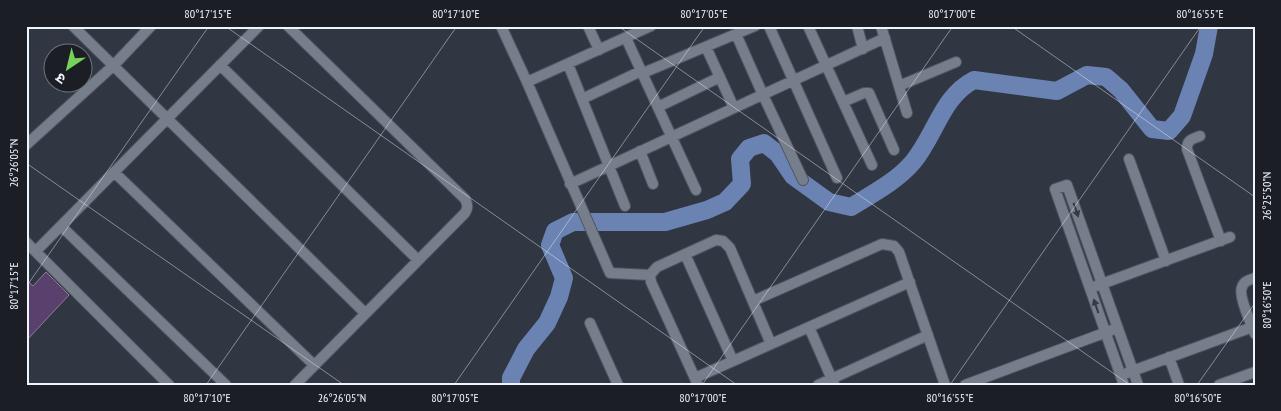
<svg xmlns="http://www.w3.org/2000/svg" width="1281" height="411" viewBox="0 0 1281 411" font-family="'PT Sans Narrow','Noto Sans Devanagari',sans-serif">
  <rect width="100%" height="100%" fill="#303743"/>
  <g fill="none" stroke-linecap="round" stroke-linejoin="round">
    <!-- river -->
    <path stroke="#6b83b3" stroke-width="18" d="M511,385V378L526,349L547,323L559,297L564,278L550,245L555,231L573,222H665L707,210L725,202L742,184L740,159L749,148L764,143L778,154L793,176L829,202L851,207C872,194 897,181 913,162C935,136 942,96 974,80L1057,91L1087,75L1106,77L1121,90L1152,129L1169,131L1182,116L1204,54L1209,26"/>
  </g>
  <!-- building -->
  <path fill="#5a406c" stroke="#8a8290" d="M46,272L69,295L26,341V280L33,286Z"/>
  <g fill="none" stroke-linecap="round" stroke-linejoin="round">
    <!-- minor casing -->
    <g stroke="#505660" stroke-width="12">
      <path id="minor" d="M73,26L365,313
        M288,26L465,199C468,205 468,208 465,213L295,385
        M501,26L527,82L610,273L650,275
        M588,26L599,50
        M769,26L837,178
        M808,26L872,165
        M857,26L863,49
        M881,26L907,113
        M736,34L763,95L803,180
        M626,38L696,190
        M706,47L734,108
        M568,64L625,206
        M220,65L418,260
        M527,82L651,26
        M899,86L956,62
        M582,99L639,72L643,73L755,26
        M843,102L864,93H869L894,150
        M658,107L720,77
        M1200,136C1193,139 1187,139 1187,149L1221,241
        M26,145L114,65L151,26
        M640,151L653,184
        M1129,159L1166,261
        M114,172L314,365
        M570,184L885,38
        M61,226L226,385
        M26,242L169,385
        M36,251L259,26
        M685,254L733,361
        M1255,278C1249,280 1244,281 1242,287C1238,295 1251,324 1255,334
        M1096,286L1230,237
        M753,301L882,244L894,246L899,252L945,385
        M590,323L618,385
        M809,327L834,384
        M1169,357L1179,385
        M1127,373L1255,326
        M695,378L910,282
        M698,385L651,282L650,275L657,267L716,240L723,241L730,248L771,344
        M818,385L928,335
        M965,385L1112,330
        M1124,385L1055,189L1067,185L1138,385
        M1219,385L1255,372"/>
    </g>
    <!-- minor -->
    <use href="#minor" stroke="#767e8c" stroke-width="10"/>
  </g>
  <!-- one-way arrows -->
  <defs><path id="oneway-solid" d="M-6-.8H1V-3.2L6.5 0L1 3.2V.8H-6Z" transform="scale(1.25)"/></defs>
  <g fill="#363b43">
    <use href="#oneway-solid" transform="translate(1076 210) rotate(71)"/>
    <use href="#oneway-solid" transform="translate(1096 306) rotate(-109)"/>
  </g>
  <!-- ticks -->
  <path fill="none" stroke="#f0f4fd" stroke-width="1" stroke-opacity="0.45" d="M225,26L737,385M618,26L1130,385M1011,26L1255,197M26,163L344,385M26,287L209,26M206,385L457,26M454,385L705,26M702,385L953,26M950,385L1201,26M1197,385L1255,303"/>
  <!-- border -->
  <rect width="1281" height="411" fill="none" stroke="#1b1e24" stroke-width="55"/>
  <!-- north arrow -->
  <g transform="translate(68 68) rotate(215)"><circle r="24" fill="#1b1e24" stroke="#70747b"/>
  <path d="M0-4L9 19L0 12L-9 19Z" fill="#76d25a"/>
  <text y="-8" font-size="14" font-weight="bold" text-anchor="middle" fill="#f0f4fd">उ</text>
  </g>
  <rect x="28" y="28" width="1226" height="356" fill="none" stroke="#f0f4fd" stroke-width="2"/>
  <g font-size="12" text-anchor="middle" fill="#f0f4fd">
    <text x="208" y="18">80°17'15"E</text>
    <text x="456" y="18">80°17'10"E</text>
    <text x="704" y="18">80°17'05"E</text>
    <text x="952" y="18">80°17'00"E</text>
    <text x="1200" y="18">80°16'55"E</text>
    <text transform="translate(14 163) rotate(-90)" y="4">26°26'05"N</text>
    <text transform="translate(1267 196) rotate(-90)" y="4">26°25'50"N</text>
    <text transform="translate(14 286) rotate(-90)" y="4">80°17'15"E</text>
    <text transform="translate(1267 305) rotate(-90)" y="4">80°16'50"E</text>
    <text x="207" y="402">80°17'10"E</text>
    <text x="342" y="402">26°26'05"N</text>
    <text x="455" y="402">80°17'05"E</text>
    <text x="703" y="402">80°17'00"E</text>
    <text x="950" y="402">80°16'55"E</text>
    <text x="1198" y="402">80°16'50"E</text>
  </g>
</svg>
